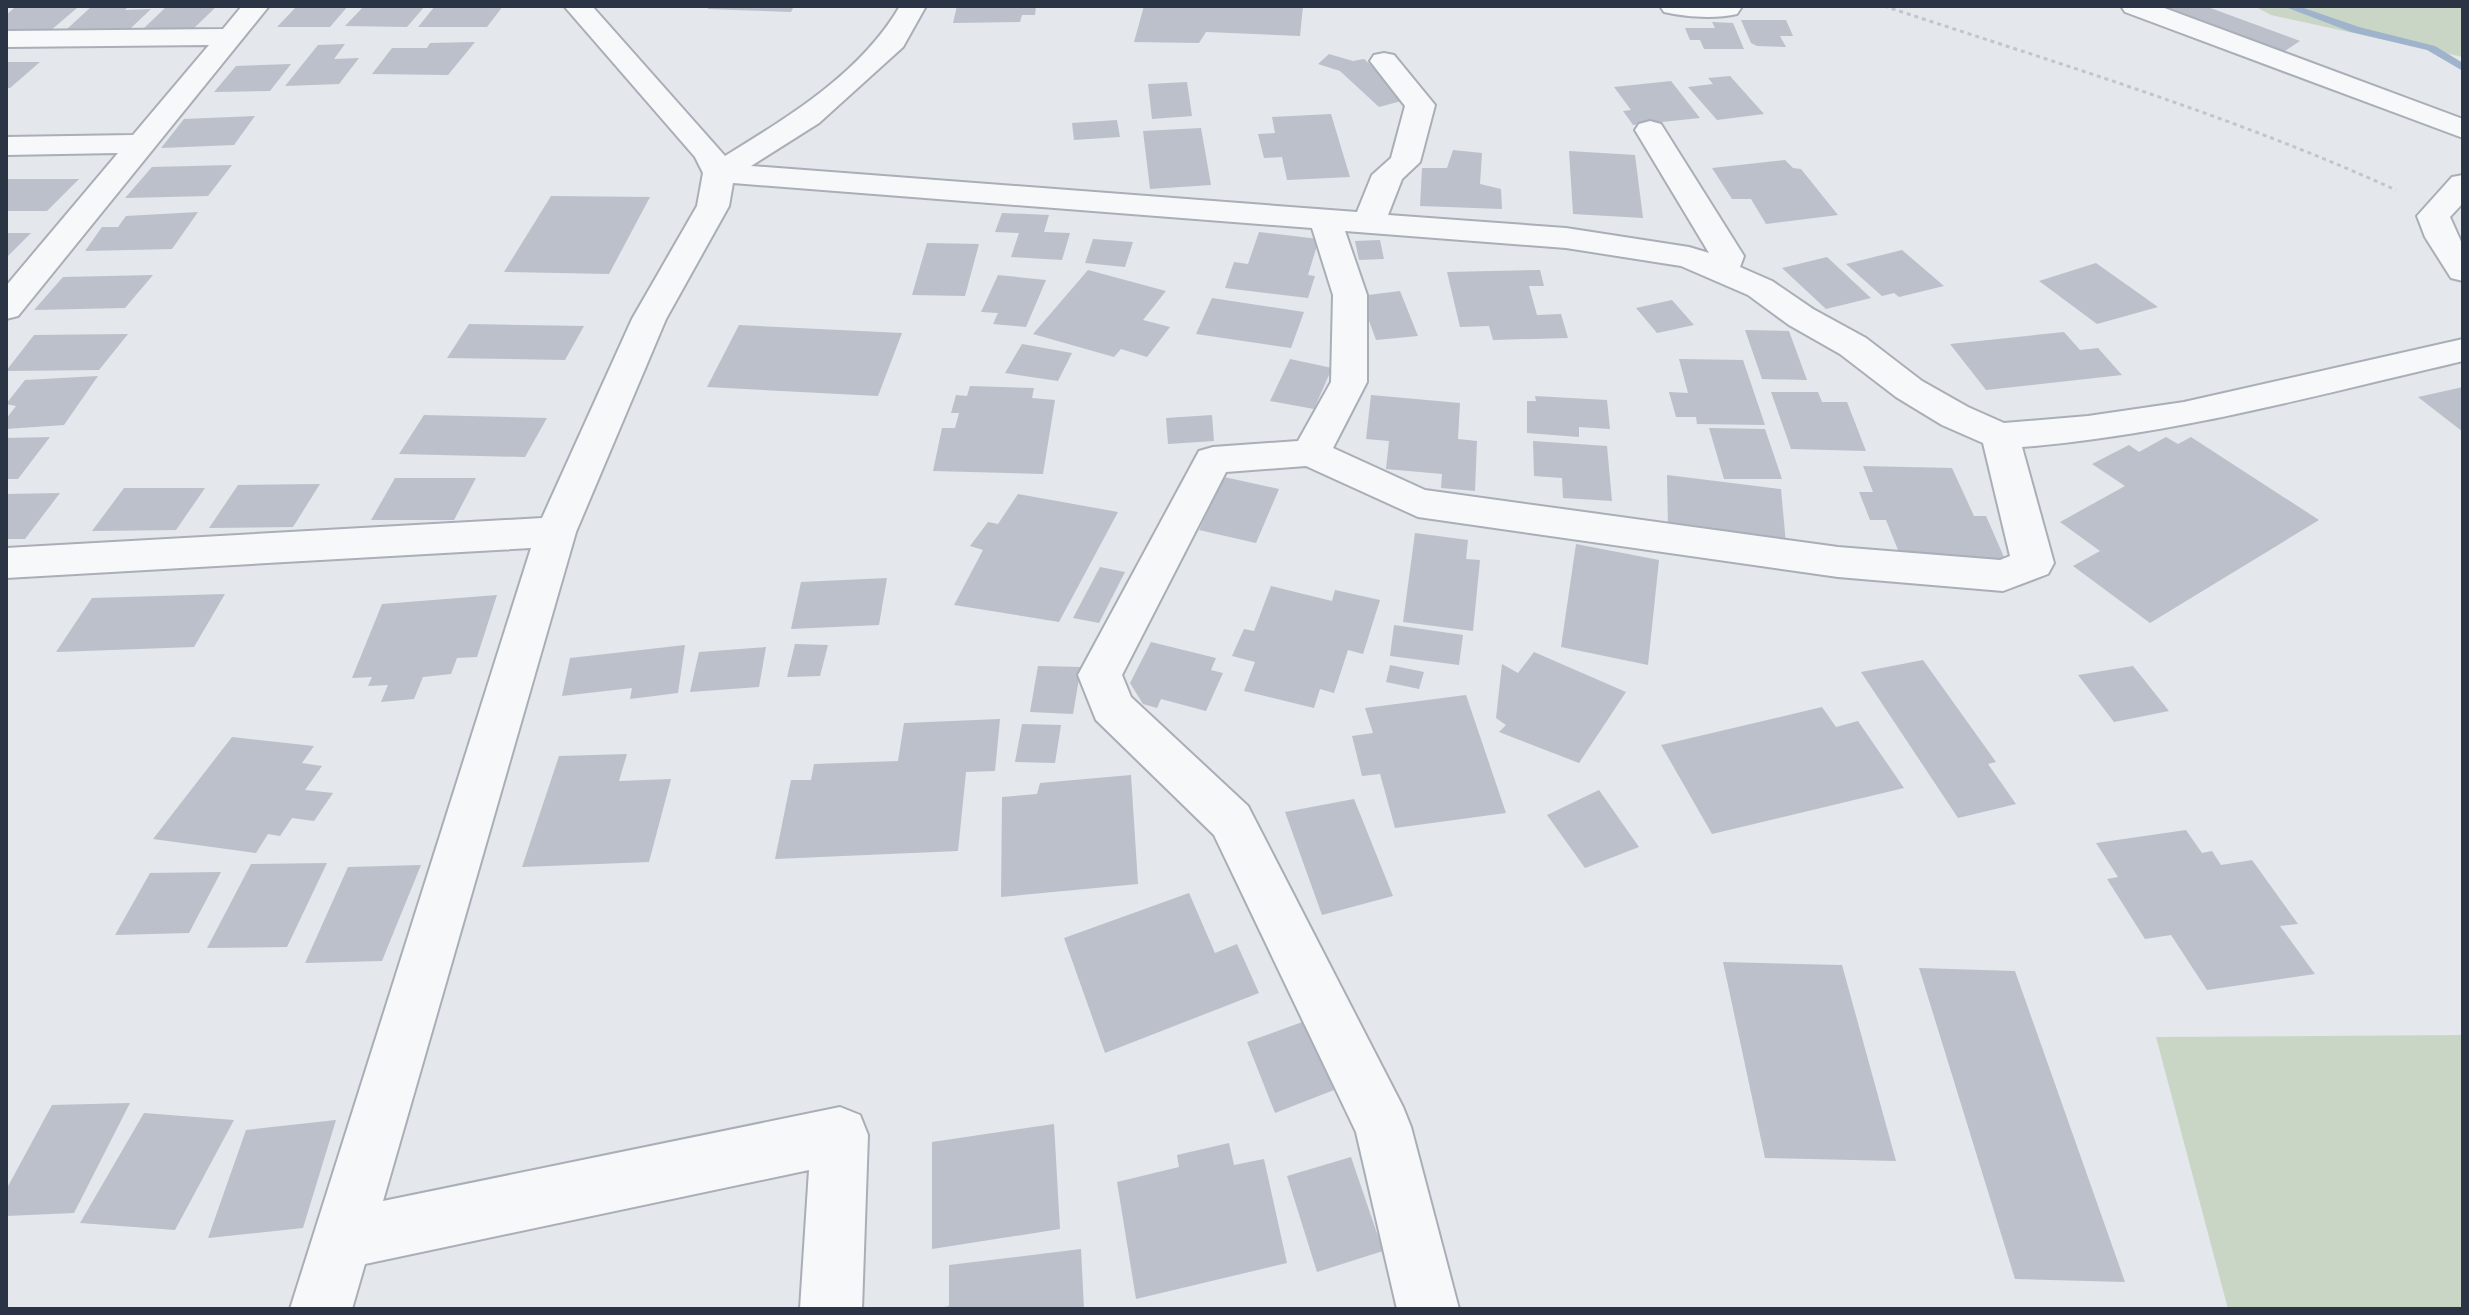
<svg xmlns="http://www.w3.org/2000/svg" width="2469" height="1315" viewBox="0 0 2469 1315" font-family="Roboto,sans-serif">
  <rect width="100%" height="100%" fill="#e4e7ec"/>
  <!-- green -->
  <path fill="#c9d6c5" d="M2254,6H2463V57L2271,15Z
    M2463,1035V1309H2228L2156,1037Z"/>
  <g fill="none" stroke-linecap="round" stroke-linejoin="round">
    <!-- stream -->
    <path fill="#9fb4cc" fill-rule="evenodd" d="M2283,6H2298L2359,27L2435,46L2463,63V71L2427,50L2351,32Z"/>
  </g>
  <!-- building -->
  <path fill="#bbc0ca" d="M92,6H129L125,10L151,9L131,28L67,29Z
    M297,6H348L330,27H277Z
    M364,6H425L407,27L345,26Z
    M435,6H503L487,27H418Z
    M708,6H794L791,12L708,9Z
    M957,6H1036L1035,15H1022L1020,22L953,23Z
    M1144,6H1303L1300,36L1206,32L1199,43L1134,42Z
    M2144,6H2205L2300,41L2276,57Z
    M166,7H216L192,30H142Z
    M14,8H77L50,31H6V15Z
    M1741,20H1786L1793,36H1780L1786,47L1757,46L1751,43Z
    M1712,22L1733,23L1744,49H1704L1700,40H1690L1685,28H1715Z
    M475,42L448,75L372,74L392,48H427L430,43Z
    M345,44L334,59L359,58L339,84L285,86L318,45Z
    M1329,54L1353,61L1364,59L1409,99L1379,107L1340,71L1318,64Z
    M6,62H40L10,88H6Z
    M291,64L270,91L214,92L236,66Z
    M1730,76L1764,114L1717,120L1688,87L1713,84L1708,78Z
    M1671,81L1700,118L1633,125L1623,111L1631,110L1614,87Z
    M1187,82L1192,116L1152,119L1148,84Z
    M1331,114L1350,177L1287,180L1282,157L1264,158L1258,134L1275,133L1272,117Z
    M255,116L234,145L161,148L184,119Z
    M1117,120L1120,137L1074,140L1072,123Z
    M1201,128L1211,185L1150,189L1143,131Z
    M1453,150L1482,153L1480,184L1501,189L1502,209L1420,206L1422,168H1447Z
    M1569,151L1635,155L1643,218L1573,214Z
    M1785,160L1793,168L1801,169L1838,215L1766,224L1751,199H1732L1712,168Z
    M232,165L208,196L125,198L152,167Z
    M6,179H79L47,211H6Z
    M551,196L650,197L609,274L504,272Z
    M198,212L172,249L85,251L102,227H118L126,216Z
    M1002,213L1049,215L1044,232L1070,233L1062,260L1011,257L1019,233L995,232Z
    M1259,232L1319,239L1308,275L1315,276L1308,298L1225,288L1234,262L1248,264Z
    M6,233H31L6,258Z
    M1093,239L1133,242L1125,267L1085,263Z
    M1380,240L1384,259L1359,260L1355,241Z
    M927,243L979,244L965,296L912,295Z
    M1902,250L1944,286L1899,297L1894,293L1882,296L1846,264Z
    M1827,257L1871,298L1826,309L1782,268Z
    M2096,263L2158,307L2097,324L2039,281Z
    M1088,270L1166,291L1143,320L1170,327L1147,357L1121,349L1114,357L1033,334Z
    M1540,270L1544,286H1529L1537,315L1561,314L1568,338L1493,340L1489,326L1460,327L1447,272Z
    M153,275L125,308L34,310L63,277Z
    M998,275L1046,280L1026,327L993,324L998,313L981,312Z
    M1400,291L1418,336L1376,340L1360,296Z
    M1212,298L1304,312L1291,348L1196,334Z
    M1672,300L1694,325L1657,333L1636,308Z
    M469,324L584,326L565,360L447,358Z
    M739,325L902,333L878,396L707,387Z
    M1745,330L1789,331L1807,380L1762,379Z
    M2064,332L2080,350L2098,348L2122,375L1986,390L1950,344Z
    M128,334L99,370L6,371L34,335Z
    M1022,344L1072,353L1058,381L1005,373Z
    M1290,359L1332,368L1314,409L1270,401Z
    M1679,359L1743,360L1765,425L1697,424L1696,417H1676L1669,392L1688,393Z
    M98,376L64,425L6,429V419L16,406L6,404L25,380Z
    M970,386L1034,388L1032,398L1055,400L1043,474L933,471L942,428H955L959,413H951L956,395L967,396Z
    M2463,387V432L2418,397Z
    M1771,392H1818L1822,402H1847L1866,451L1791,449Z
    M1371,395L1460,403L1458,439L1477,441L1475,491L1441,488L1442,474L1386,469L1389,441L1366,439Z
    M1535,396L1607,400L1610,429L1579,427V437L1527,433V401H1536Z
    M424,415L547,418L525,457L399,454Z
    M1212,415L1214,441L1168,444L1166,418Z
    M1709,428L1765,429L1782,479H1724Z
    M50,437L18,479H6V438Z
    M2166,437L2178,444L2191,437L2319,520L2150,623L2073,566L2100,551L2060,522L2125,486L2092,464L2129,445L2139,452Z
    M1533,441L1607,446L1612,501L1563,498L1562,478L1534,476Z
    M1863,466L1952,468L1974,516H1986L2007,564L1964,563L1961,556L1900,555L1886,520H1870L1859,492H1873Z
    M1667,475L1781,489L1786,544L1668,529Z
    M1224,477L1279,489L1256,543L1199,530Z
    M395,478H476L454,520H371Z
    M320,484L293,527L209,528L238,485Z
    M124,488H205L176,530L92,531Z
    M60,493L25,539H6V494Z
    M1018,494L1118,512L1059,622L954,605L983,550L970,546L988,522L998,524Z
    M1415,533L1468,540L1466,559L1480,560L1473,631L1403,622Z
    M1576,544L1659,560L1648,665L1561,647Z
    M1100,567L1125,572L1099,623L1073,618Z
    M887,578L879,625L791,629L801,582Z
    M1271,586L1332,601L1335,590L1380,600L1363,654L1348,650L1334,693L1320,689L1314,708L1244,691L1255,662L1232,656L1244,629L1254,631Z
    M225,594L194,647L56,652L92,598Z
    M497,595L477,657L457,658L451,674L423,677L414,699L381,702L388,685L368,686L372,677L352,678L382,604Z
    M1394,625L1463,635L1459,665L1390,656Z
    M1151,642L1216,658L1211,670L1223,673L1206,711L1161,699L1157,708L1143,704L1130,683Z
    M795,644L828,645L820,676L787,677Z
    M685,645L678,693L630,699L632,688L562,696L570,658Z
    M766,647L759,687L690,692L699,652Z
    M1534,652L1626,692L1579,763L1499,732L1506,725L1496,718L1502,664L1518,673Z
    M1923,660L1996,762L1988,764L2016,804L1958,818L1861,672Z
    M1390,665L1424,672L1419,689L1386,682Z
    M1038,666L1081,667L1073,714L1030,712Z
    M2133,666L2169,711L2114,722L2078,675Z
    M1466,695L1506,813L1395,828L1380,774L1362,776L1352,736L1373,733L1365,708Z
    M1822,707L1836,727L1858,721L1904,788L1712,834L1661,745Z
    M1000,719L995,771L966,772L958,851L775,859L791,780H811L814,764L898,761L904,723Z
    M1022,724L1061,725L1055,763L1015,762Z
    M232,737L314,746L302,763L322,766L305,790L333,793L314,821L292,818L280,836L268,834L256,853L153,839Z
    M627,754L619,781L671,779L649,862L522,867L559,756Z
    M1131,775L1138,884L1001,897L1002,797L1037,794L1040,783Z
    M1599,790L1639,847L1585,868L1547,815Z
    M1354,799L1393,896L1322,915L1285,812Z
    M2186,830L2202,853L2212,851L2221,865L2252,860L2298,924L2280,926L2315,974L2207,990L2171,935L2145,939L2107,879L2118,877L2096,843Z
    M327,863L287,947L207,948L251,864Z
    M421,865L382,961L305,963L348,867Z
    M221,872L189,933L115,935L150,873Z
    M1189,893L1215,953L1237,944L1259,993L1105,1053L1064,938Z
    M1723,962L1842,965L1896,1161L1765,1158Z
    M1919,968L2015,971L2125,1282L2015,1279Z
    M1305,1021L1334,1090L1275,1113L1247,1042Z
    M130,1103L74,1213L6,1216V1190L52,1105Z
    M144,1113L234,1120L175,1230L80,1223Z
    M336,1120L303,1228L208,1238L246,1130Z
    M1054,1124L1060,1229L932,1249V1142Z
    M1229,1143L1234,1165L1264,1159L1287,1263L1136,1299L1117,1182L1179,1167L1177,1155Z
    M1351,1157L1383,1251L1317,1272L1287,1176Z
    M1081,1249L1084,1309H935L949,1306V1265Z"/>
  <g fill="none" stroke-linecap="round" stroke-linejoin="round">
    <!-- street casing -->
    <g stroke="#a9aeb7" stroke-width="4">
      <path id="street" d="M242,6H269L18,316L6,319V286L118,153L6,155V137L133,135L209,45L6,47V31L223,29Z
        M564,6H592L725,156C790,116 861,73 900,6H926L903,47L819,123L751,166L1357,212L1372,175L1391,158L1405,106L1370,61L1374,55L1384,53L1394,55L1435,105L1420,162L1402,179L1388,215L1566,228L1689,247L1709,253L1635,130L1639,124L1650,121L1661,124L1744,256L1740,267L1772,281L1813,309L1866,338L1922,381L1968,407L2004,423L2088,416L2184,402L2463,339V361C2317,395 2172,435 2022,447L2054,563L2048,574L2003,591L1838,577L1418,517L1306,466L1226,472L1122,675L1131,697L1248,806L1403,1107L1411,1127L1459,1309H1397L1356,1132L1214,835L1096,720L1078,675L1199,451L1213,447L1298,441L1331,382L1333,295L1312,228L733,183L729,206L666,319L576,532L383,1201L840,1107L860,1115L868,1135L862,1309H800L809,1170L365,1264L352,1309H290L531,548L6,578V548L542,518L632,319L697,206L703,173L695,157ZM1345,231L1566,248L1681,266L1748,295L1789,325L1840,354L1896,397L1942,425L1983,443L2010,556L2000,560L1838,547L1425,490L1333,448L1367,382V295Z
        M1660,6H1740L1741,8L1737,14C1716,19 1685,17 1664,12Z
        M2121,6H2159L2463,119V138L2125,12Z
        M2463,175V203L2450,217L2463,246V281L2451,278L2425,237L2417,216L2452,177Z"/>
    </g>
    <!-- path -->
    <path stroke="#c2c5cb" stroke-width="3" stroke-dasharray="4 4" stroke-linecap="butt" d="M1884,6C2056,63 2231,115 2396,190"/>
    <!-- street -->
    <use href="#street" fill="#f7f8fa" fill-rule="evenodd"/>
  </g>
  <!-- border -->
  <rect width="2469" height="1315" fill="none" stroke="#2b3445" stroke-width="16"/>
</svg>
